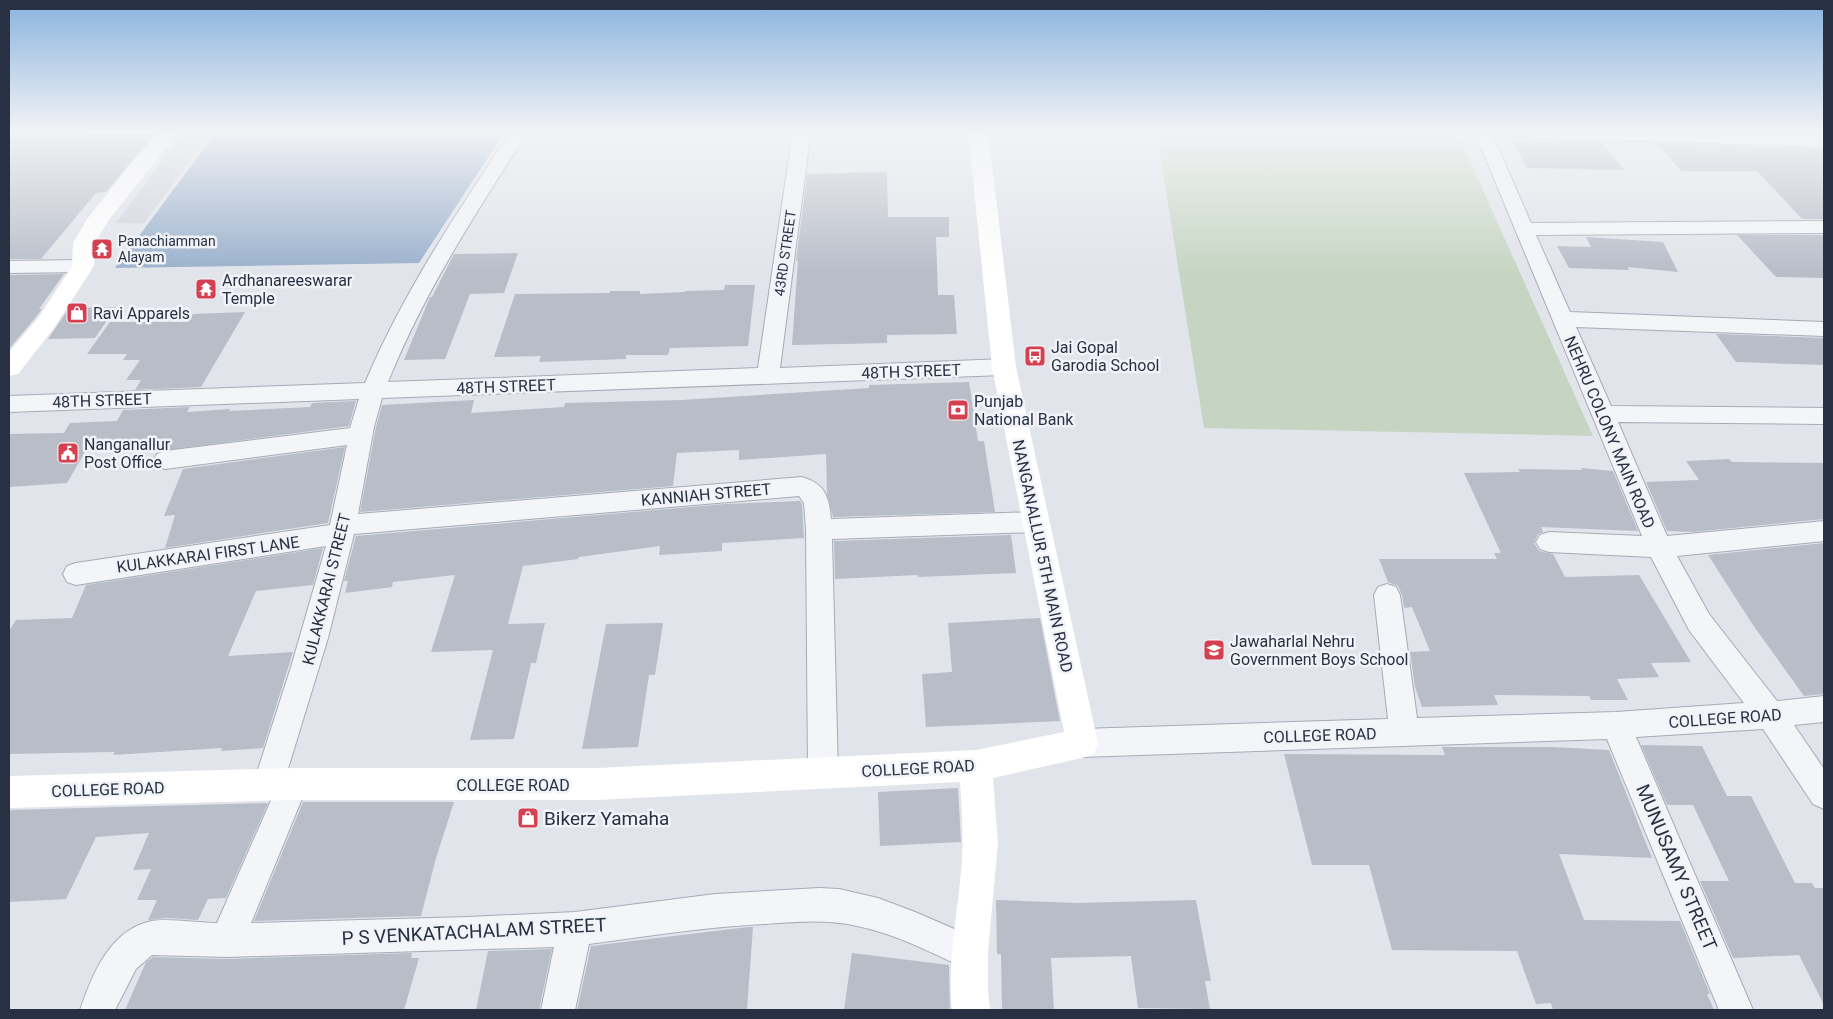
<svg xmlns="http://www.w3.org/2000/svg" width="1833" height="1019" viewBox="0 0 1833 1019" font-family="Roboto,sans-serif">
  <rect width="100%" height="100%" fill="#e1e4ea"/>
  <!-- built -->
  <path fill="#cfd3dc" d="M185,130H213L144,223H116Z"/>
  <!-- green -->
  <path fill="#c6d5c2" d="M1458,134L1593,436L1204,428L1157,135Z"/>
  <!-- water -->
  <path fill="#9ab0cc" d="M218,130H506L419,263L115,268Z"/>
  <!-- building -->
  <path fill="#b8bdc8" d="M1699,130H1824V135Z
    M115,134H154L106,192L96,193L41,259H9V136Z
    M1554,140L1602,142L1624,170L1527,168L1512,141L1554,142Z
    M1657,143L1824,149V219H1802L1757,171H1681Z
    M887,172L888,217H949V237H936L938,295H954L957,334L887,335V343L792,345L798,261H796L807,174Z
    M1737,235H1824V278L1776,277Z
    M1586,237L1663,242L1678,272L1628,267L1629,270L1569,268L1557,246L1591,247Z
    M518,253L504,293L470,294L445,359L404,360L430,297H432L454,254Z
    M64,274L39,309H42L36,317L9,349V275Z
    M725,285H755L748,346L670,348L668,355H626V359L539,362L541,356L494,357L515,294L610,293V291H640V294L685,292V291L724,290Z
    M116,307L95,338L48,339L69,308Z
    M245,312L201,387L135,390L141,380H126L140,360H123L127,354H87L110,322H188L193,314Z
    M1716,334L1824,338V365L1736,362Z
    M969,382L978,441H984L995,512L833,517L827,494L826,454L739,460V450L677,453L673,486L360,512L376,427L382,405L474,400L471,413L564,407L565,403L681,400L869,388V385Z
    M356,401L349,426L160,451L165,441L89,445L67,483L9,487V434L64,433L70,423L117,421L123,410L190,407L187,412L230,409L229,411L310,407L312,403Z
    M345,447L328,523L165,548L175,515L164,516L183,469Z
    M1729,459L1732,462L1824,463V519L1693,532L1667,531L1646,482L1699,480L1686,461Z
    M1581,468L1613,471L1638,531L1541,527L1543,532L1538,534L1534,543L1539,551L1553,554L1565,577L1639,575L1691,662L1651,663L1659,677L1617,679L1628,700H1591L1589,696L1494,695L1498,705L1422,707L1415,687L1410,652L1430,651L1412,607L1404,608L1402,595L1398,586L1388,582L1379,559H1497L1494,553H1501L1464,473L1520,472L1518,469L1582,470Z
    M800,501L802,504L804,538L722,543V551L659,555L660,546L579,557L578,559L523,566L508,624L545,623L536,663H531L514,739L470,740L493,650L431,652L455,575L393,582L392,587L345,593L348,581H344L356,536L725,504Z
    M1011,535L1016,573L918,577V575L835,579L834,541Z
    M1824,543V694L1804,696L1753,625L1708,555Z
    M323,548L313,585L256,591L228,656L293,652L263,748L221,751L222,748L113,755L115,752L9,754V631L16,620L72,618L86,585Z
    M1040,618L1060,721L926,727L922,674L952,672L948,623Z
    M663,623L655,675H649L638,747L582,749L606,624Z
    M1641,745L1702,746L1727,796H1751L1795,883H1812L1815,888H1824V1005L1799,955L1733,958L1700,881H1729L1693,805H1667Z
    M1442,747H1552L1609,750L1652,858L1559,854L1584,920L1680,921L1710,994H1707L1714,1010H1553L1551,1003L1536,1004L1517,951L1392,950L1369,865H1312L1284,754L1445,755Z
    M958,788L961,842L880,846L878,792Z
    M303,802H454L436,858L421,916L254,921Z
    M268,803L226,898L208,899L198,920L166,918L148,920L157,900H137L151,869L133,870L149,833L96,837L66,899L9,902V814L11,810Z
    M996,900L1076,903L1196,900L1211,981H1205L1210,1009L1138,1008L1131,956L1051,958L1054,1010H1002L1001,954H997Z
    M748,927H753L747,1010H577L591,946Z
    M552,949L539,1010H476L488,951Z
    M412,953L411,958H419L404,1010H125L146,962L153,957L227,959Z
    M852,953L949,965L950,1010H844Z"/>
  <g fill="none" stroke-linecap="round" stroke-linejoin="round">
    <!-- street casing -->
    <g stroke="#a6abb5" stroke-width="2">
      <path id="street" d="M512,130H529C477,211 424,292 388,382L758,368L793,130H811L780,368L1004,359L1012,362L1015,367L1012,372L1004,375L382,398L374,427L358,514L802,477C825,484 829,496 831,519L1036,512L1045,515L1049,522L1045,529L1036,532L832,539L838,773L834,783L823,787L812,783L808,773L806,529L804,503L799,496L354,534L328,638L287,772L293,770L304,774L308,784L251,923L468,917L575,912L715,894L819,888L839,889L878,898L915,912L982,941L987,953L982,965L970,970C933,954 897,934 857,926C826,919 797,922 766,924C707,927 648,936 589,944L575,1010H541L554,947L227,957L152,955L136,969L115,1010H80C92,975 110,929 152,921C167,918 200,923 217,923L272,798L268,799L257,795L253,785L291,667L326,546L76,585L67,582L63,574L67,566L76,563L330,525L347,445L165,469L157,466L153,460L157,454L165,451L350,428L359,399L9,412V396L365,383C403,293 457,212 512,130Z
        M1461,130H1637L1824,137V147L1493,136L1531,223L1824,221V233L1536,235L1570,312L1824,322V336L1576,327L1611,406L1824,408V424L1618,422L1667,536L1824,521V541L1677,556L1709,614L1777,701L1824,696V722L1794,725L1824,769V809L1813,804L1763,729L1636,737L1753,1010H1719L1607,739L1082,757L1072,753L1067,743L1072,733L1082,729L1388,719L1374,595L1378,587L1387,584L1396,587L1400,595L1417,718L1616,712L1744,703L1689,630L1651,557L1549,552L1540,549L1536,542L1540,535L1549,532L1642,536L1476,135L1463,134Z
        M83,260L90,262L93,266L90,270L83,272L9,273V261Z"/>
    </g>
    <!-- street -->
    <use href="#street" fill="#f4f5f8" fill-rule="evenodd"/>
    <!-- secondary -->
    <path fill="#fff" fill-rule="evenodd" d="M160,130H180L108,221L95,243L94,266L54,328L18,374L9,376V352L38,318L72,266L73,243L87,219L130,165Z
      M968,130H988L1016,367L1098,743L1094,754L1082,758L993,778L998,843L988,952V991L990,1010H952C947,963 957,918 961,871C964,841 962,812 960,782L596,800H293L9,808V776L293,768H596L976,750L1064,732L992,367Z"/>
  </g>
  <!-- sky -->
  <linearGradient id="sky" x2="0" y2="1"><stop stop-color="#89b2dd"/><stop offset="0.48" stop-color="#f2f3f6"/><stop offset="1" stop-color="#f2f3f6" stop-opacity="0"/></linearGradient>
  <rect width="1833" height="273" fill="url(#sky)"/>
  <!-- icons -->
  <defs>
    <g id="temple-square" transform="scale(1.125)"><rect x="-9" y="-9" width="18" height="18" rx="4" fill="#d54050" stroke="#f1f3f8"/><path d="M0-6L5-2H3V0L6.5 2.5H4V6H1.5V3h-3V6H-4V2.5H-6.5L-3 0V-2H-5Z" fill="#fff"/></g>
    <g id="shop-square" transform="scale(1.125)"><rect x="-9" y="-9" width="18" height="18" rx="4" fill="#d54050" stroke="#f1f3f8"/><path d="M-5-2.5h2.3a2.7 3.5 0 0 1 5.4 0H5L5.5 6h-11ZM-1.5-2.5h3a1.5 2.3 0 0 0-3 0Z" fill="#fff"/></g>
    <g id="bus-square" transform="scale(1.125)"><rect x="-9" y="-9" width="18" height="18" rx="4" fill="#d54050" stroke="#f1f3f8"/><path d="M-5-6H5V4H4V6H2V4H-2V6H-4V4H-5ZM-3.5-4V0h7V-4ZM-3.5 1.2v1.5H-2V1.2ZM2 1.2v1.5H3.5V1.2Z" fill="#fff"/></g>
    <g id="bank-square" transform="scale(1.125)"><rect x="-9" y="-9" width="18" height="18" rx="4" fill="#d54050" stroke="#f1f3f8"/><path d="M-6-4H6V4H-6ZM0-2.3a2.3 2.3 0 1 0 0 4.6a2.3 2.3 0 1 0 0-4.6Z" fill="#fff"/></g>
    <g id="civic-square" transform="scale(1.125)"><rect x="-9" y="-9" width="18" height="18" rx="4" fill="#d54050" stroke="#f1f3f8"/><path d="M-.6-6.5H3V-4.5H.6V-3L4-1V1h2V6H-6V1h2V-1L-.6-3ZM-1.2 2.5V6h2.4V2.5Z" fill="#fff"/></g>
    <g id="school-square" transform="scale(1.125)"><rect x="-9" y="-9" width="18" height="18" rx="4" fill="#d54050" stroke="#f1f3f8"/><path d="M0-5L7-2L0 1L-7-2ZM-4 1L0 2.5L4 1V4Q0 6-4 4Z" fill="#fff"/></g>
  </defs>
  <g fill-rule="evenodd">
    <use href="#temple-square" x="102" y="249"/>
    <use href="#temple-square" x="206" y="289"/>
    <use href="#shop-square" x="77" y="313"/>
    <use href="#bus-square" x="1035" y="356"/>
    <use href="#bank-square" x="958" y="410"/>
    <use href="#civic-square" x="68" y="453"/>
    <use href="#school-square" x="1214" y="650"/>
    <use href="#shop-square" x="528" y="818"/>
  </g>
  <g text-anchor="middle" stroke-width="5" stroke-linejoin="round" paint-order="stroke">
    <!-- far-poi labels -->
    <g font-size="14" fill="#283143" stroke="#f1f3f8" text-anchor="start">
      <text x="118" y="246">Panachiamman<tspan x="118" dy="16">Alayam</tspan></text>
    </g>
    <!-- far-street labels -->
    <g font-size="14" fill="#283143" stroke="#f1f3f8">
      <text transform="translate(785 253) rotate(-82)" y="5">43RD STREET</text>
    </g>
    <!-- poi labels -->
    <g font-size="16" fill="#283143" stroke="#f1f3f8" text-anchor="start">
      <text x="222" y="286">Ardhanareeswarar<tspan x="222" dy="18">Temple</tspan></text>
      <text x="93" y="319">Ravi Apparels</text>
      <text x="1051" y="353">Jai Gopal<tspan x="1051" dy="18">Garodia School</tspan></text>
      <text x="974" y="407">Punjab<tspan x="974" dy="18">National Bank</tspan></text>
      <text x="84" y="450">Nanganallur<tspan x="84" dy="18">Post Office</tspan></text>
      <text x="1230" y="647">Jawaharlal Nehru<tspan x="1230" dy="18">Government Boys School</tspan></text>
    </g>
    <!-- street labels -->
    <g font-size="16" fill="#283143" stroke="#f1f3f8">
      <text transform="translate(911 371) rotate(-2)" y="6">48TH STREET</text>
      <text transform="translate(506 386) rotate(-2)" y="6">48TH STREET</text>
      <text transform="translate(102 400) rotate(-2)" y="6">48TH STREET</text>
      <text transform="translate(1610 432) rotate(67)" y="6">NEHRU COLONY MAIN ROAD</text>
      <text transform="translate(706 494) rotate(-5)" y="6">KANNIAH STREET</text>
      <text transform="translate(208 554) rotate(-8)" y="6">KULAKKARAI FIRST LANE</text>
      <text transform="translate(1043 556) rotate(78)" y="6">NANGANALLUR 5TH MAIN ROAD</text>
      <text transform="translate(326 589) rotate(-76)" y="6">KULAKKARAI STREET</text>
      <text transform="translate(1725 718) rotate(-4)" y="6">COLLEGE ROAD</text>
      <text transform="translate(1320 735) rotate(-2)" y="6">COLLEGE ROAD</text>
      <text transform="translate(918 768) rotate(-3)" y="6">COLLEGE ROAD</text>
      <text x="513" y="791">COLLEGE ROAD</text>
      <text transform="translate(108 789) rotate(-2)" y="6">COLLEGE ROAD</text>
    </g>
    <!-- near-poi labels -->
    <g font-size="19" fill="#283143" stroke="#f1f3f8" text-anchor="start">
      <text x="544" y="825">Bikerz Yamaha</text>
    </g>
    <!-- near-street labels -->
    <g font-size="19" fill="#283143" stroke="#f1f3f8">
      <text transform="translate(1677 867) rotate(67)" y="7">MUNUSAMY STREET</text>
      <text transform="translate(474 931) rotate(-3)" y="7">P S VENKATACHALAM STREET</text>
    </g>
  </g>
  <!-- border -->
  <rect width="1833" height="1019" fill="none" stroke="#283143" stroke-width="20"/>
</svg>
